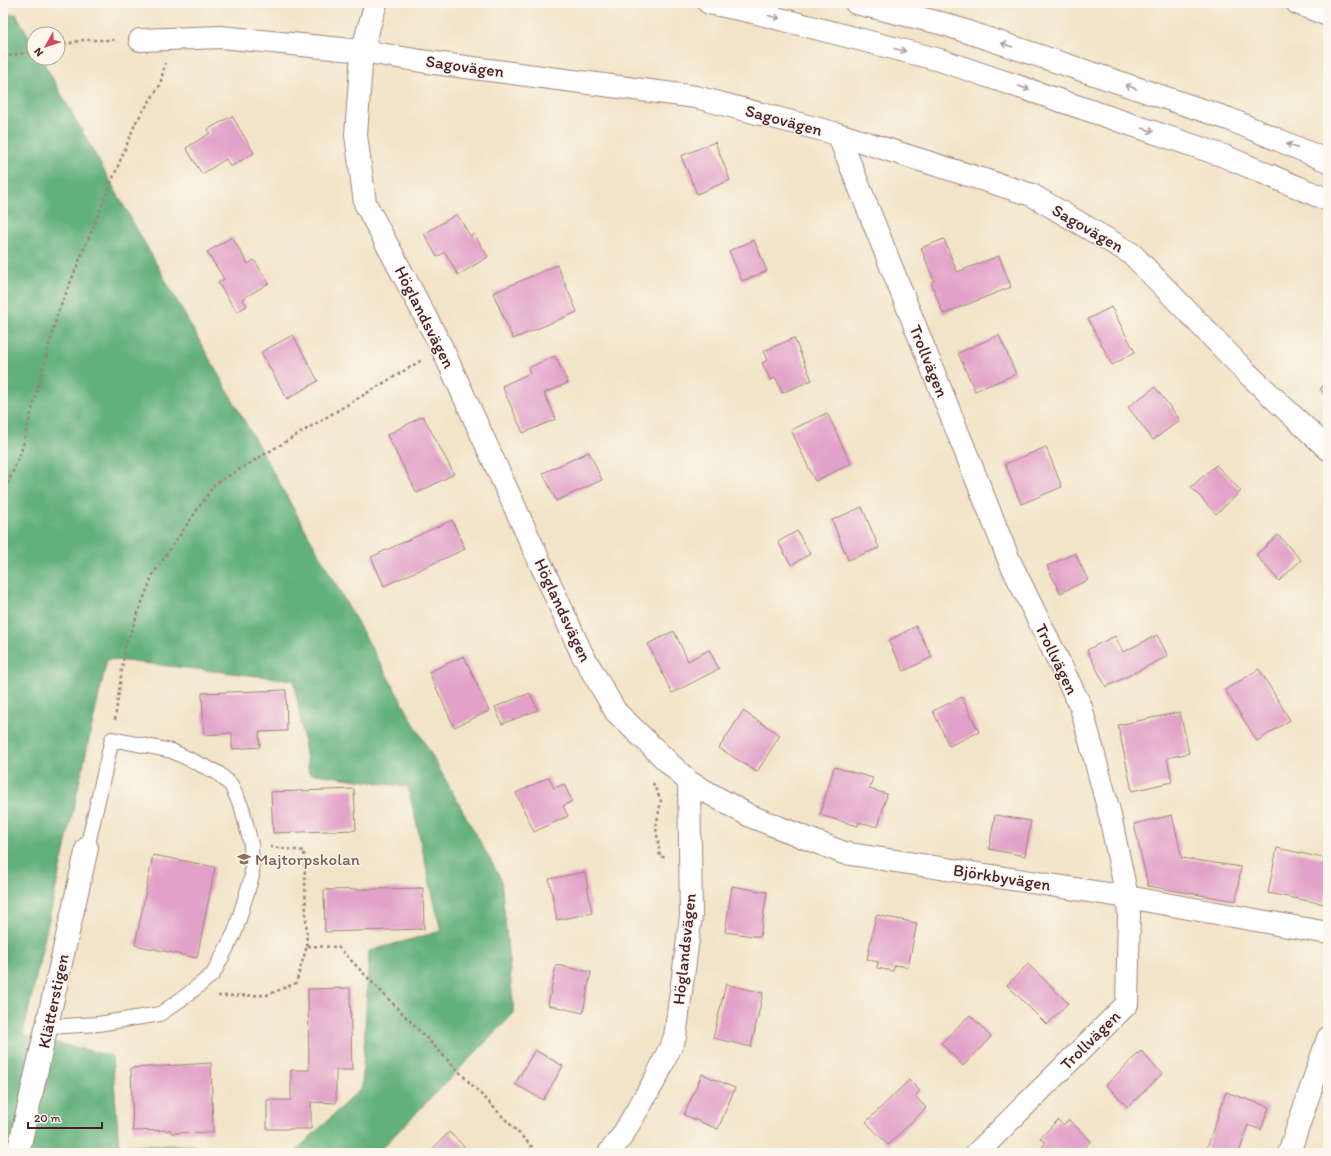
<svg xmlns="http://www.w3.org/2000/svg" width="1331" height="1156" viewBox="0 0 1331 1156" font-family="Itim,sans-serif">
  <rect width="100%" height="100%" fill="#fbf7ec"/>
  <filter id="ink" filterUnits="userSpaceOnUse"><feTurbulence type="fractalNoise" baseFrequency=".025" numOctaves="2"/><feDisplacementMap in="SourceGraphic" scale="8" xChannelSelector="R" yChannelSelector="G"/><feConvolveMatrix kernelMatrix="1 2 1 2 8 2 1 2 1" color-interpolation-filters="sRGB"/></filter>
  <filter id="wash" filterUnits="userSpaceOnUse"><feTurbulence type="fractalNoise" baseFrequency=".012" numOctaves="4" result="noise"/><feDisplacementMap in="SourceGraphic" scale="16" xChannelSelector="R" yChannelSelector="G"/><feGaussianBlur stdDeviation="0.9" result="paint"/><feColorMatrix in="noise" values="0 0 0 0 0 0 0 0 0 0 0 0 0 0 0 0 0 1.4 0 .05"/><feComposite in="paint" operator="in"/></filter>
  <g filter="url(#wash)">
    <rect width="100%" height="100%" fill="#f2e4c8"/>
    <!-- forest -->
    <path fill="#62b07a" stroke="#566852" d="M3,14H16L34,46V58H41L501,879L514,1013L377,1153H294L362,1087L369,951L441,931L408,787L309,773L294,680L107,659L23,1035L112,1056L119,1146L193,1145L210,1153H3Z"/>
    <g id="blocks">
      <!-- building -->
      <path fill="#e2a1c8" d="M232,116L254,153L230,167L226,159L202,174L186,148L210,133L208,129Z
        M715,142L730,180L697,194L681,156Z
        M457,214L470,236L474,234L488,257L458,275L445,252L437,257L424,234Z
        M232,237L248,264L254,260L269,283L242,299L247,306L237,312L218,283L224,279L207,252Z
        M944,239L957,272L999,256L1011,287L943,314L931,282L934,281L921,248Z
        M754,240L767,271L742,281L729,251Z
        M557,265L577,312L513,339L493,293Z
        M1111,307L1135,352L1112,365L1088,319Z
        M293,335L318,381L287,399L261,352Z
        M999,335L1016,374L975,391L958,353Z
        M794,338L812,380L782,393L776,378L770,380L762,363L768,360L764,351Z
        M555,356L568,383L544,393L556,419L523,433L502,386L530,373L528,368Z
        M1328,381V397L1320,389Z
        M1155,387L1180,420L1153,440L1128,407Z
        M827,413L851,464L815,481L791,430Z
        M423,416L454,474L417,493L387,435Z
        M1046,447L1062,487L1021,504L1005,464Z
        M589,452L602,480L556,501L543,473Z
        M1216,465L1241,491L1216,514L1191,487Z
        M862,507L879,548L848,560L832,520Z
        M452,520L465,549L384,586L371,557Z
        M797,531L810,554L791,565L778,542Z
        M1278,535L1301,560L1279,581L1256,555Z
        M1075,553L1088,580L1060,593L1047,566Z
        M916,626L932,657L904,671L888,641Z
        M674,631L688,661L709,650L719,669L672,693L648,644Z
        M1157,635L1168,656L1106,687L1087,650L1115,636L1123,652Z
        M464,656L489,711L454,727L429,672Z
        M1259,669L1290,720L1257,741L1225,690Z
        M286,690L287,731L259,732L260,747L232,749V733L204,735L202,693Z
        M530,693L538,710L502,724L495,707Z
        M962,697L979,732L949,746L933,711Z
        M743,711L780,735L757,772L719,748Z
        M1180,712L1189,753L1167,758L1172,782L1132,791L1118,725Z
        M834,767L873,778L869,789L887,794L878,827L859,822L858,826L820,815Z
        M549,777L554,788L564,784L572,801L563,806L568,816L534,832L516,793Z
        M354,789L356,830L273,833L271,792Z
        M995,815L1031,821L1025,856L989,849Z
        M1172,815L1182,858L1241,867L1236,901L1148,886L1134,824Z
        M1277,848L1328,859V885L1324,904L1268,893Z
        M153,855L215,867L197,958L135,945Z
        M585,872L592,913L557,920L549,879Z
        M732,886L767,892L760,937L725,932Z
        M423,888L424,929L325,932L324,890Z
        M876,915L917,923L908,967L895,965L893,971L877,968L878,962L867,959Z
        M1028,964L1068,1003L1047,1025L1007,985Z
        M556,965L591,972L583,1013L548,1005Z
        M726,984L763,993L751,1047L713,1038Z
        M350,988L352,1070H336V1103L311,1102V1129H267V1100H291V1070H309L308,989Z
        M970,1015L991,1037L963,1066L941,1043Z
        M535,1050L563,1066L543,1100L515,1084Z
        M1141,1051L1162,1074L1128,1107L1106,1085Z
        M211,1063L213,1132L171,1133V1130L133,1131L131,1068Z
        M702,1074L735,1088L718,1129L684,1115Z
        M909,1080L920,1091L915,1096L926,1108L888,1145L866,1122Z
        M1226,1092L1269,1107L1261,1130L1248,1125L1239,1153H1211L1206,1151Z
        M1058,1120L1063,1125L1069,1120L1091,1141L1085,1147L1088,1150L1085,1153H1043L1039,1150L1046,1143L1040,1138Z
        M449,1132L471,1153H429Z"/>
    </g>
  </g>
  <g filter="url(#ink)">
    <use href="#blocks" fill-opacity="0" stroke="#9e827a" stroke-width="1"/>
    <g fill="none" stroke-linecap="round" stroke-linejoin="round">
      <!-- service casing -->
      <g stroke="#9e827a" stroke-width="16">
        <path id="service" d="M47,1027L98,1024L160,1014L187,995L213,974L235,932L252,876L251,844L242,808L231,785L218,773L172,751L112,739L87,848"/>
      </g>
      <!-- minor casing -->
      <g stroke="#9e827a" stroke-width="24">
        <path id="minor" d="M376,3L362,51L356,135L365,203L442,348L582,654L616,712L689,782L750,816L844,853L1127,897L1328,933
          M1297,3L1328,15
          M140,40L221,37L362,51L427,62L696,97L838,134L1032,195L1132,254L1246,372L1328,449
          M838,134L1009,560L1081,707L1109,811L1127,897L1129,914L1127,1004L977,1153
          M18,1153L87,848
          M609,1153L622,1136L656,1078L675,1037L691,916L689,782
          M1289,1153L1328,1038"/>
      </g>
      <!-- motorway casing -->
      <g stroke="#9e827a" stroke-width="24">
        <path id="motorway" d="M709,3L753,12L940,60L1224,156L1328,200
          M856,3L944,24L1229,119L1328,161"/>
      </g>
      <!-- path -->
      <path stroke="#9e827a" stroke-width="2.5" stroke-dasharray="3 3" stroke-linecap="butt" d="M58,46L83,40H117
        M3,57L34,51
        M3,495L21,452L57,315L136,122L160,85L165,63
        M115,720L125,647L153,574L215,484L422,360
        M653,783L661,801L656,827L660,857H666
        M270,847L304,851L307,946
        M218,996L267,995L296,983L307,946L338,947L538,1153"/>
      <!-- service -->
      <use href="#service" stroke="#fff" stroke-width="14"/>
      <!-- minor -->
      <use href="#minor" stroke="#fff" stroke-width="22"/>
      <!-- motorway -->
      <use href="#motorway" stroke="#fff" stroke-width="22"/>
    </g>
    <!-- one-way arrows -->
    <defs><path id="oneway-shaft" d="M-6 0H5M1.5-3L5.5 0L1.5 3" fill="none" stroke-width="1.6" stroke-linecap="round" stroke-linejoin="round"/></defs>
    <g stroke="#ae9aa0">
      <use href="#oneway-shaft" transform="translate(774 17) rotate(14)"/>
      <use href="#oneway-shaft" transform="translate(1007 45) rotate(-161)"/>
      <use href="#oneway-shaft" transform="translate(900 50) rotate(14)"/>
      <use href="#oneway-shaft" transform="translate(1131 87) rotate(-161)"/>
      <use href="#oneway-shaft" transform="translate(1024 88) rotate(19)"/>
      <use href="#oneway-shaft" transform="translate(1148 130) rotate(19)"/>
      <use href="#oneway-shaft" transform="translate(1292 146) rotate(-157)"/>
    </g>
  </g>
  <!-- icons -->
  <defs>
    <g id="school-bare" transform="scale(1.08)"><path d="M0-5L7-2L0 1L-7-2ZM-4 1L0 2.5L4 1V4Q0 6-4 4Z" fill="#8d6e63" stroke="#fbf7ec" stroke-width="2.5" paint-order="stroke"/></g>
  </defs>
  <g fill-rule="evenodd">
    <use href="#school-bare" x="244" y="859"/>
  </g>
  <g text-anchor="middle" stroke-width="3" stroke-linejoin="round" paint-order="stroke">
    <!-- street labels -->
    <g font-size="17" fill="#4a1f2b" stroke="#fbf7ec">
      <text transform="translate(465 66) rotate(8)" y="6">Sagovägen</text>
      <text transform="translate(784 120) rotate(15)" y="6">Sagovägen</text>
      <text transform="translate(1088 228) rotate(30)" y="6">Sagovägen</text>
      <text transform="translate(425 317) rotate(63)" y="6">Höglandsvägen</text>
      <text transform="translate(929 361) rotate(68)" y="6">Trollvägen</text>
      <text transform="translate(563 610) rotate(65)" y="6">Höglandsvägen</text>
      <text transform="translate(1057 659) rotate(64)" y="6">Trollvägen</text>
      <text transform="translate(1002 877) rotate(9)" y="6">Björkbyvägen</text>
      <text transform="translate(684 949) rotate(-84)" y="6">Höglandsvägen</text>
      <text transform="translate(53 1001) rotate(-78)" y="6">Klätterstigen</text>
      <text transform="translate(1090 1040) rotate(-45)" y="6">Trollvägen</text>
    </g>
    <!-- education labels -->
    <g font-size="17" fill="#785e54" stroke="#fbf7ec" text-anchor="start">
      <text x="255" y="865">Majtorpskolan</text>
    </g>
  </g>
  <!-- margin -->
  <rect width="1331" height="1156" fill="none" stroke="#fbf7ec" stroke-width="16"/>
  <!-- north arrow -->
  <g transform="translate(46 46) rotate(231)"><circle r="19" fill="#fbf7ec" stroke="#b4a19f"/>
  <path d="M0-3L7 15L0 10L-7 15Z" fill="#d1495b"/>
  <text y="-6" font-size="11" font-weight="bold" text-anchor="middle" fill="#4a1f2b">N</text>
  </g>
  <!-- scale -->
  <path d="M28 1122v6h74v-6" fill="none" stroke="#4a1f2b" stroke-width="2"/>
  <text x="34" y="1122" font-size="12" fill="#4a1f2b" stroke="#fbf7ec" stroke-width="3" paint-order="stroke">20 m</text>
</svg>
